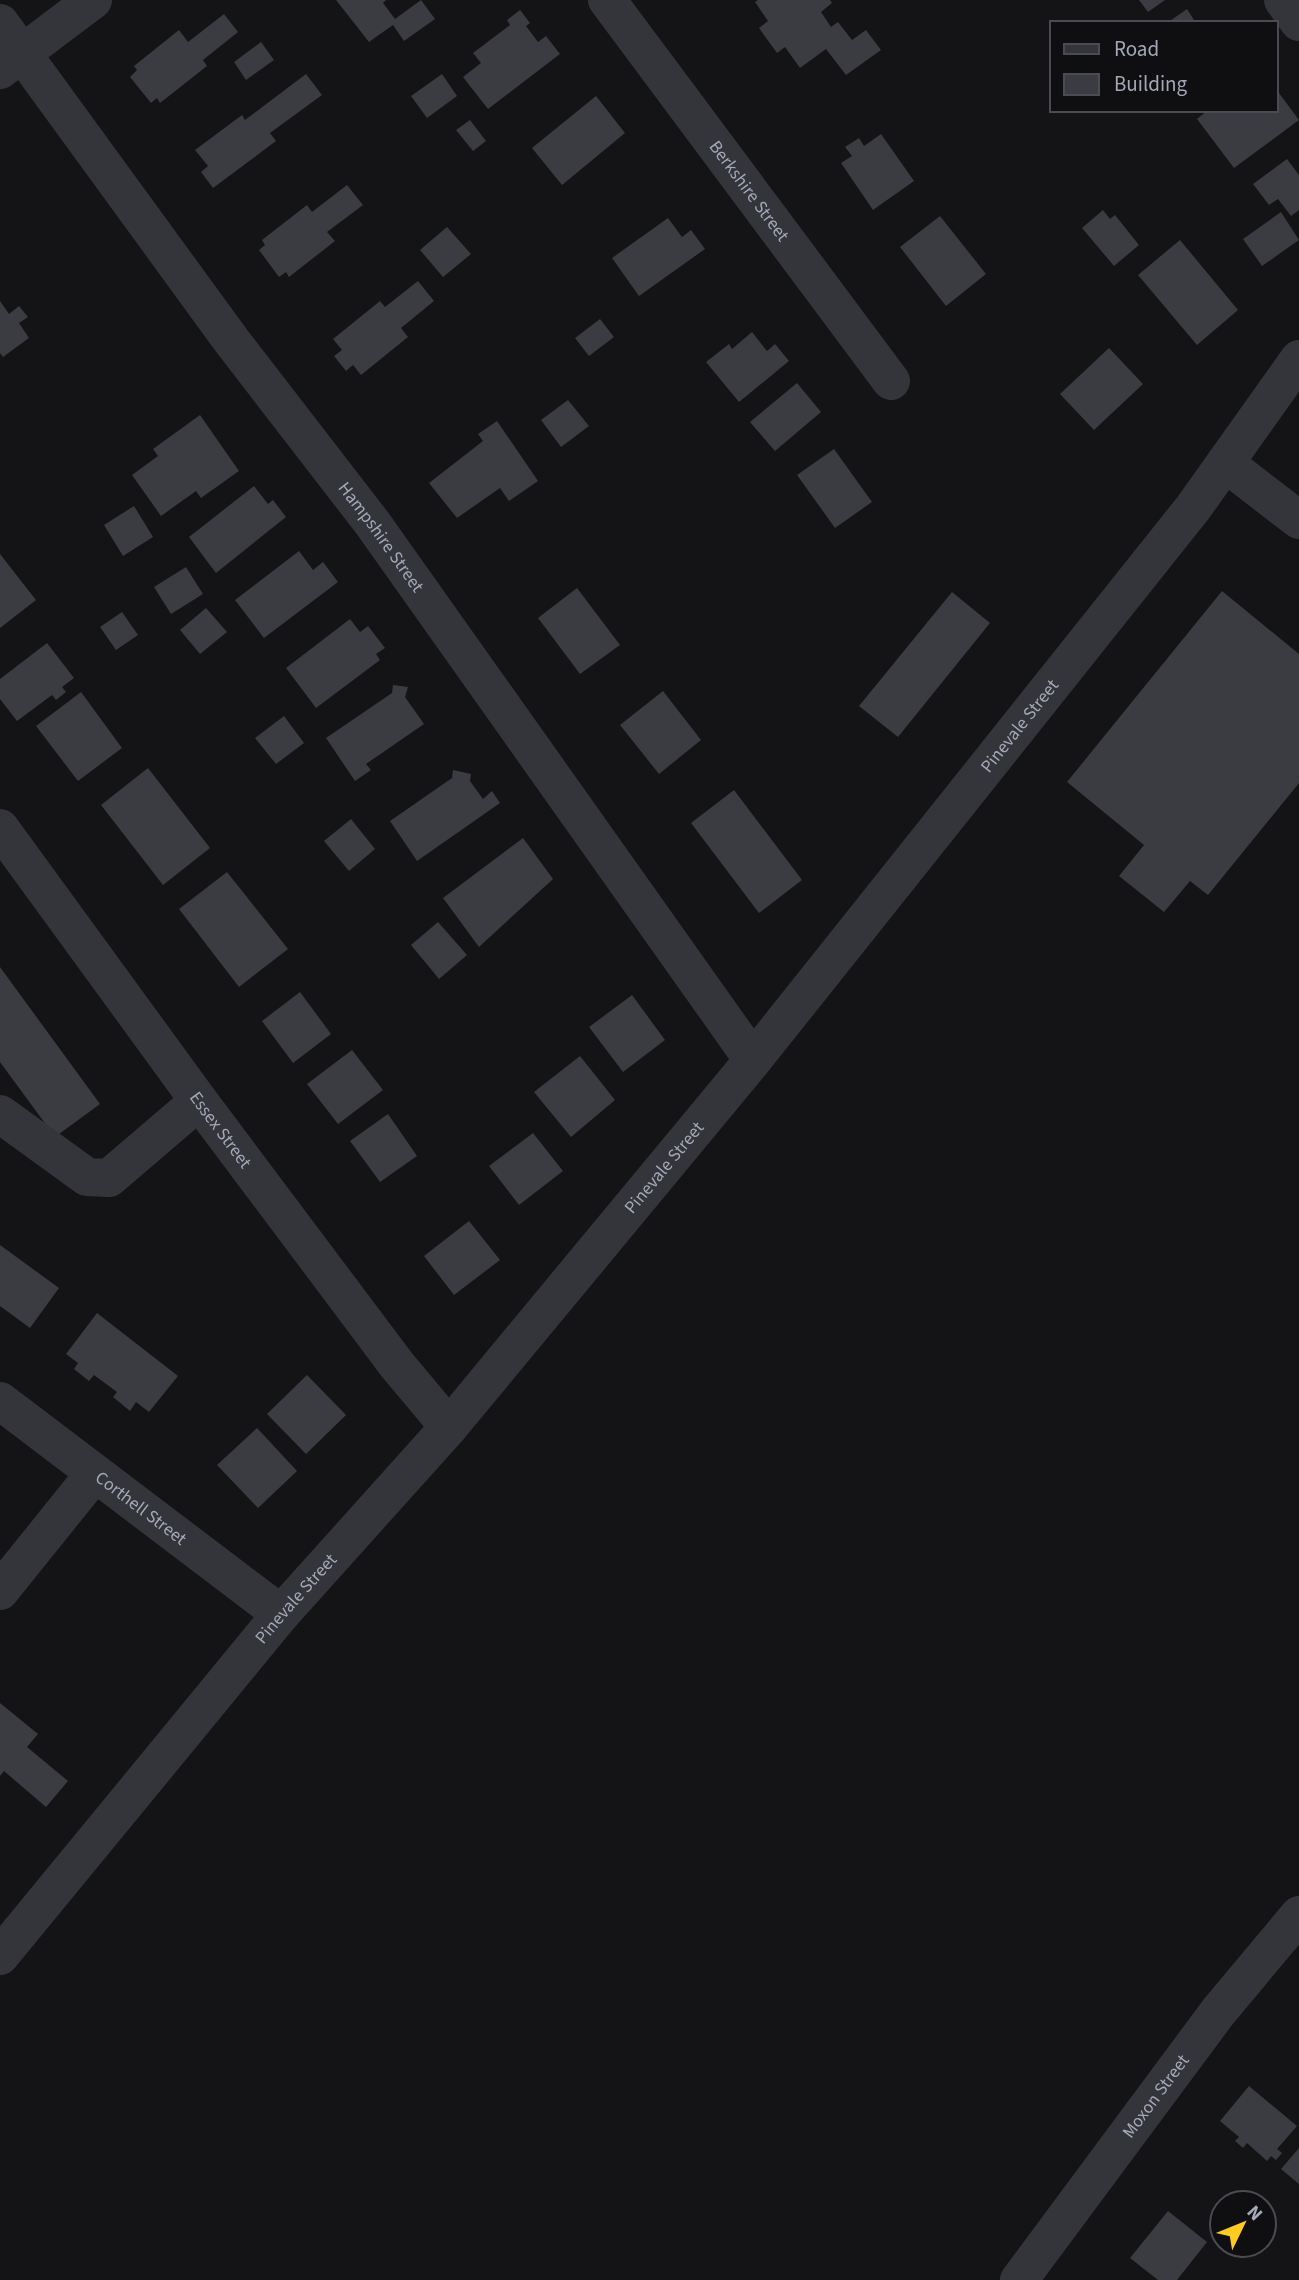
<svg xmlns="http://www.w3.org/2000/svg" width="1299" height="2280" viewBox="0 0 1299 2280" font-family="'Source Sans 3',sans-serif">
  <rect width="100%" height="100%" fill="#141416"/>
  <!-- building -->
  <path fill="#3b3c41" d="M336,0H386L383,3L395,19L421,0L435,19L404,41L393,25L369,42Z
    M758,0H830L832,3L821,12L831,27L838,22L852,40L866,30L881,50L846,75L826,49L800,68L785,47L777,53L759,28L768,21L755,2Z
    M1139,0H1165L1148,12Z
    M1187,9L1196,23H1167Z
    M520,10L530,23L526,26L538,42L546,36L560,54L488,109L463,77L481,63L473,53L510,25L507,20Z
    M224,14L238,32L203,60L207,66L160,103L157,98L151,103L130,77L137,70L134,66L179,30L188,42Z
    M261,42L274,60L246,80L234,62Z
    M306,74L322,95L270,133L276,141L213,188L201,172L208,166L195,150L242,115L245,120Z
    M442,74L457,96L427,118L411,96Z
    M1276,89L1299,120L1234,168L1197,119L1208,110H1276Z
    M596,96L625,133L562,185L532,148Z
    M470,120L486,141L473,151L456,130Z
    M881,134L914,181L873,210L841,163L852,156L845,147L859,138L864,146Z
    M1287,159L1299,175V210L1291,216L1278,199L1269,205L1253,184Z
    M347,185L363,205L327,232L335,241L289,277L286,272L279,277L259,250L265,245L262,240L307,205L312,212Z
    M1103,210L1110,219L1115,215L1139,245L1114,266L1082,228Z
    M1281,212L1299,240L1262,266L1243,239Z
    M940,216L986,274L946,306L900,247Z
    M668,218L682,237L691,230L705,249L639,296L612,258Z
    M447,227L471,254L443,277L420,250Z
    M1180,240L1238,310L1197,345L1138,275Z
    M418,281L434,301L401,328L408,337L361,375L353,365L346,371L334,356L342,350L333,339L380,301L385,307Z
    M0,301L9,314L19,306L28,317L19,323L29,338L3,357L0,353Z
    M600,319L614,337L589,356L575,338Z
    M752,332L767,351L775,344L789,361L739,402L706,362L729,344L732,349Z
    M1109,348L1143,384L1094,430L1060,394Z
    M797,383L821,412L775,451L750,422Z
    M568,400L589,426L561,447L541,420Z
    M200,415L239,471L201,498L196,491L161,516L132,475L158,456L153,449Z
    M497,421L538,481L509,501L500,488L457,518L429,483L483,441L478,434Z
    M834,449L872,502L835,528L797,475Z
    M254,486L268,504L273,500L286,517L216,573L189,537Z
    M134,506L153,537L123,556L104,525Z
    M299,551L313,570L323,562L338,582L264,638L235,600Z
    M0,554L36,600L0,628Z
    M186,567L203,594L171,614L154,587Z
    M577,588L620,645L580,674L538,618Z
    M1222,591L1299,654V783L1208,895L1190,881L1164,912L1119,876L1144,845L1067,782Z
    M952,592L990,623L898,737L859,706Z
    M206,608L227,632L200,654L180,630Z
    M122,612L138,635L116,650L100,627Z
    M350,619L360,632L368,626L385,648L376,654L380,660L316,708L286,668Z
    M47,643L74,678L62,687L66,692L56,700L52,695L17,721L0,699V679Z
    M393,685L408,687L405,697L424,724L366,764L371,770L355,781L326,738L392,693Z
    M663,691L701,740L659,774L620,725Z
    M81,692L122,748L78,781L36,726Z
    M284,716L304,743L276,764L255,738Z
    M148,768L210,848L163,885L101,805Z
    M453,770L471,774L470,781L483,799L492,791L500,803L417,861L390,821L452,778Z
    M734,790L802,880L759,913L691,823Z
    M351,819L375,849L349,871L324,841Z
    M523,838L553,879L479,947L443,898Z
    M227,872L288,949L239,987L179,909Z
    M438,922L467,955L439,979L411,945Z
    M0,967L100,1104L55,1137L0,1062Z
    M300,992L331,1034L293,1063L262,1021Z
    M632,995L665,1040L623,1072L589,1027Z
    M352,1050L383,1090L338,1124L307,1084Z
    M580,1056L615,1100L571,1137L534,1092Z
    M388,1114L417,1156L380,1182L350,1141Z
    M533,1133L563,1171L519,1205L489,1166Z
    M469,1221L500,1260L454,1295L424,1256Z
    M0,1245L59,1288L30,1328L0,1306Z
    M97,1313L178,1376L149,1412L136,1402L130,1411L113,1397L117,1392L94,1375L89,1381L74,1369L78,1363L66,1354Z
    M307,1375L346,1415L306,1454L267,1414Z
    M257,1428L297,1471L258,1508L217,1465Z
    M0,1703L38,1734L27,1747L68,1781L46,1807L4,1771L0,1776Z
    M1249,2086L1297,2126L1277,2149L1282,2153L1276,2160L1271,2156L1267,2161L1247,2143L1243,2148L1235,2141L1239,2137L1220,2121Z
    M1299,2148V2184L1281,2169Z
    M1168,2211L1207,2242L1177,2280H1158L1130,2258Z"/>
  <g fill="none" stroke-linecap="round" stroke-linejoin="round">
    <!-- minor -->
    <g stroke="#34353b" stroke-width="38">
      <path id="s1" d="M607,0L891,381"/>
      <path d="M1283,0L1299,22"/>
      <path id="s2" d="M0,23L231,340L373,524L753,1060"/>
      <path d="M0,70L93,0"/>
      <path d="M1225,463L1299,520"/>
      <path id="s3" d="M0,828L199,1101L397,1365L449,1427"/>
      <path d="M0,1114L87,1177L109,1178L199,1101"/>
      <path id="s4" d="M0,1401L281,1614"/>
      <path d="M0,1591L95,1473"/>
      <path id="s5" d="M0,1956L281,1614L449,1427L753,1060L1193,508L1299,359"/>
      <path id="s6" d="M1019,2280L1218,2012L1299,1915"/>
    </g>
  </g>
  <g text-anchor="middle" stroke-width="7" stroke-linejoin="round" paint-order="stroke">
    <!-- street labels -->
    <g font-size="18" fill="#a4a8b7" stroke="#0f0f11">
      <text dy="6" stroke="none"><textPath href="#s1" startOffset="238">Berkshire Street</textPath></text>
      <text dy="6" stroke="none"><textPath href="#s2" startOffset="640">Hampshire Street</textPath></text>
      <text dy="6" stroke="none"><textPath href="#s5" startOffset="1598">Pinevale Street</textPath></text>
      <text dy="6" stroke="none"><textPath href="#s3" startOffset="374">Essex Street</textPath></text>
      <text dy="6" stroke="none"><textPath href="#s5" startOffset="1031">Pinevale Street</textPath></text>
      <text dy="6" stroke="none"><textPath href="#s4" startOffset="177">Corthell Street</textPath></text>
      <text dy="6" stroke="none"><textPath href="#s5" startOffset="464">Pinevale Street</textPath></text>
      <text dy="6" stroke="none"><textPath href="#s6" startOffset="229">Moxon Street</textPath></text>
    </g>
  </g>
  <!-- legend -->
  <rect x="1050" y="21" width="228" height="91" fill="#0f0f11" stroke="#4b4c53" stroke-width="2"/>
  <rect x="1064" y="44" width="35" height="10" fill="#34353b" stroke="#4b4c53" stroke-width="2"/>
  <text x="1114" y="56" font-size="21" fill="#a4a8b7">Road</text>
  <rect x="1064" y="74" width="35" height="21" fill="#3b3c41" stroke="#4b4c53" stroke-width="2"/>
  <text x="1114" y="91" font-size="21" fill="#a4a8b7">Building</text>
  <!-- north arrow -->
  <g transform="translate(1243 2224) rotate(47)"><circle r="33" fill="#0f0f11" stroke="#4b4c53" stroke-width="2"/>
  <path d="M0-5L12 26L0 18L-12 26Z" fill="#ffcb22"/>
  <text y="-10" font-size="19" font-weight="bold" text-anchor="middle" fill="#a4a8b7">N</text>
  </g>
</svg>
